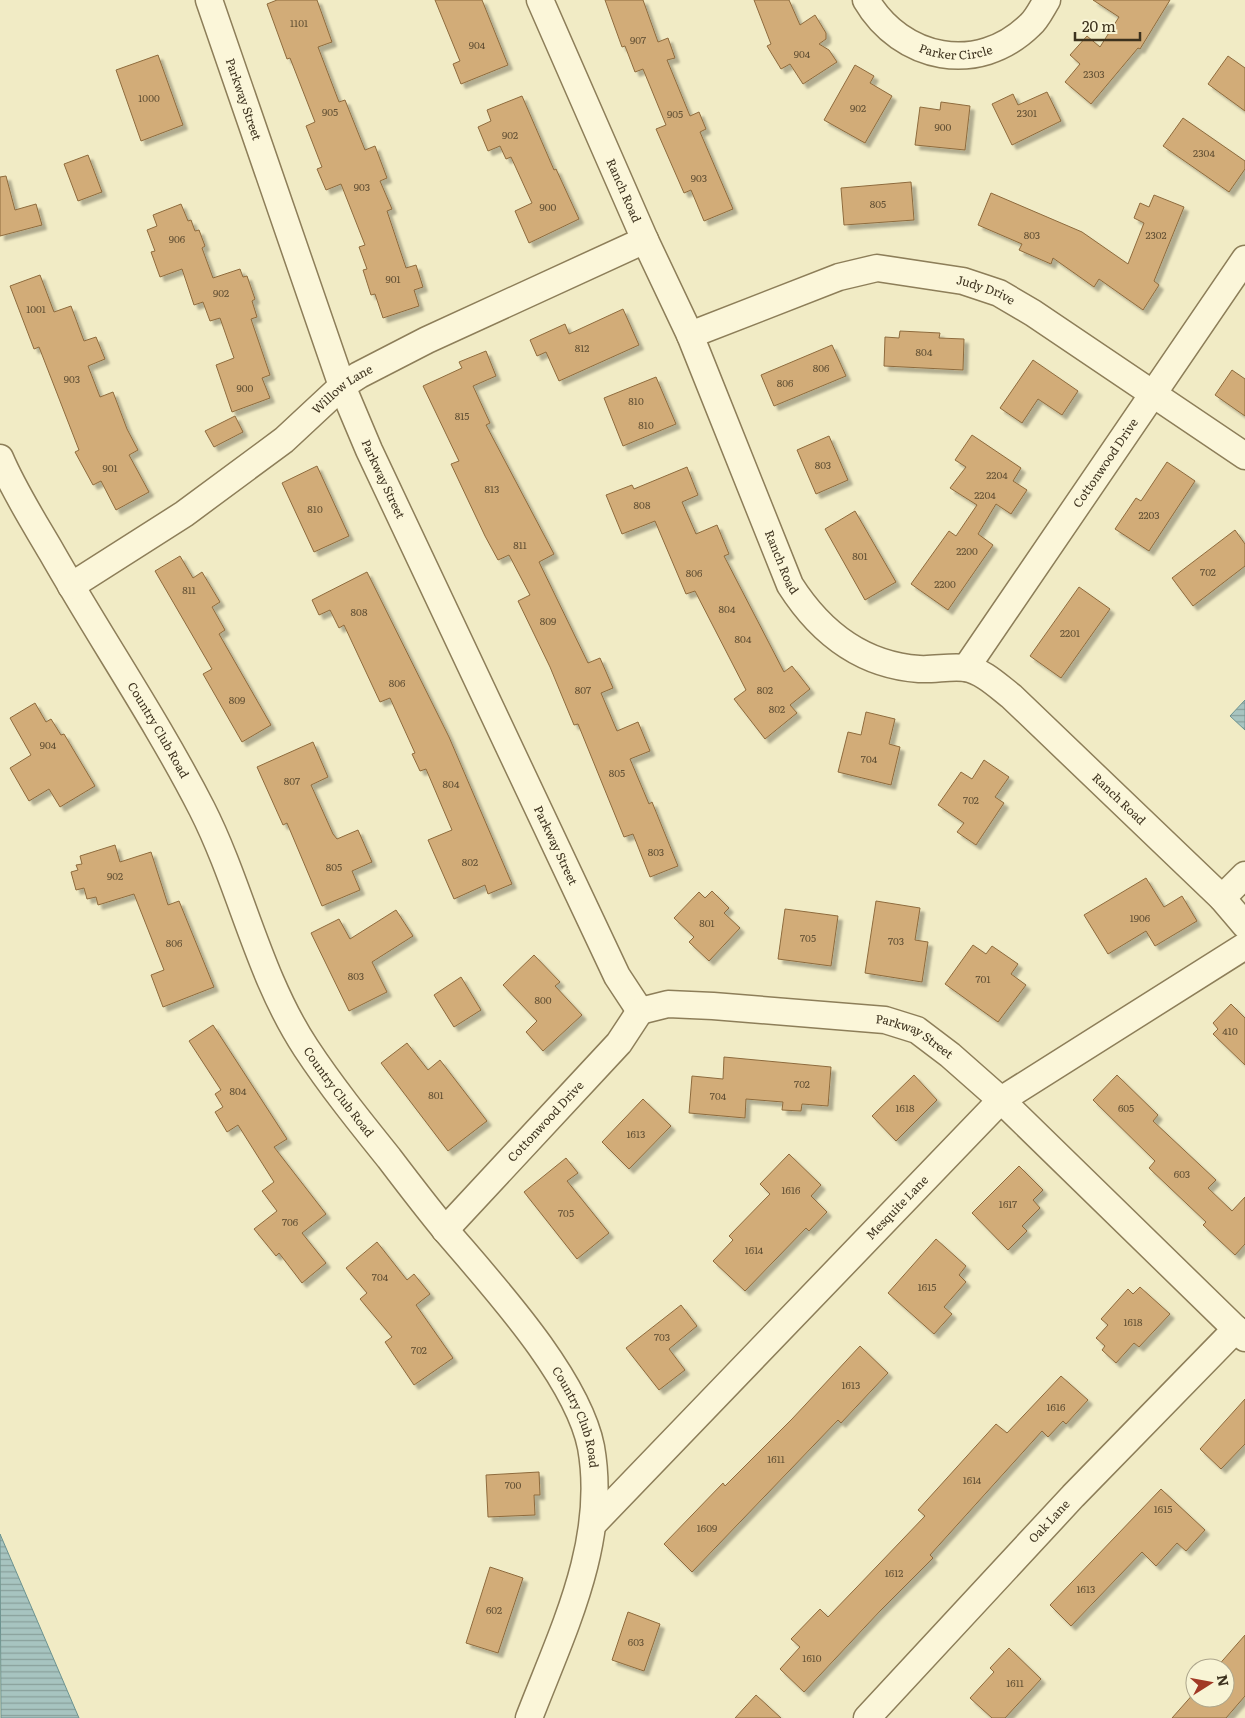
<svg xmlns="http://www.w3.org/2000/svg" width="1245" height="1718" viewBox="0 0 1245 1718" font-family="Literata,serif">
  <defs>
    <pattern id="water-rules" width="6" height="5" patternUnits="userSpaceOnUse" patternTransform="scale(1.25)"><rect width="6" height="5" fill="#a7c4c0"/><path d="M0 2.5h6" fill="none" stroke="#89a09b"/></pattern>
    <filter id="shadow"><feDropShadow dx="4.5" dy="4.5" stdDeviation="1" flood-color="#0004"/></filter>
  </defs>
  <rect width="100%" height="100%" fill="#f1ebc5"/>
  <!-- water -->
  <path fill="url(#water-rules)" stroke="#6c9390" d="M1245,700V730L1230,716Z
    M0,1534L79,1718H1Z"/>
  <!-- building -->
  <path fill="#d2ac78" stroke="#8e6b3d" filter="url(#shadow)" d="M277,0H317L332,42L318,47L339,102L345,100L365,150L375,146L387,178L380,181L392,209L387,211L406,268L416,265L423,287L414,290L419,306L383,318L375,294L371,295L363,270L367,269L359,247L365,245L341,184L326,190L317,169L322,167L306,126L315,122L290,58L287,59L267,4Z
    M435,0H482L508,65L461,84L453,64L460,61Z
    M605,0H643L658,42L668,38L675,58L667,60L690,116L699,112L706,129L700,132L733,209L704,221L691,190L684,193L656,129L666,125L643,69L635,72L625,46L622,47Z
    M754,0H789L800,25L815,15L826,33V39L819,44L829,50L837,62L803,84L790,64L781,69L767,46L771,44Z
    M1093,0H1170L1140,49L1138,48L1091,104L1065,82L1080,64L1070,55L1087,36L1100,47L1119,17Z
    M158,55L183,125L141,141L116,70Z
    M1228,56L1245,68V111L1208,84Z
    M855,65L874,76L870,83L892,96L865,143L824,120Z
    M1047,92L1061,121L1012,145L992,104L1013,94L1018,105Z
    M522,96L554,170L556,169L579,219L529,243L515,211L532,203L511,157L506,159L500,146L488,151L478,127L491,121L487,110Z
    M941,102L970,106L965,150L915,145L920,107L940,110Z
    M1183,118L1245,161V169L1229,192L1163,146Z
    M88,155L102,192L78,201L64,164Z
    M6,176L15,210L36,204L42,225L0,236V177Z
    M911,182L914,220L844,225L841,188Z
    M991,193L1082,232L1128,264L1144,223L1134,218L1140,203L1149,207L1154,195L1184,207L1154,281L1159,285L1143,310L1099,279L1094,287L1053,258L1051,264L1019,250L1022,244L978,225Z
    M181,204L188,221L191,220L195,231L199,230L205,246L202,248L213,278L240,269L243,277L247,276L255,299L252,301L257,317L251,319L270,375L262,378L270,398L232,412L216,365L234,358L220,318L210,321L203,302L194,305L182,269L160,277L151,252L155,251L147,230L157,226L153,215Z
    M40,275L54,312L71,306L84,341L96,337L105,359L88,366L100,397L113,392L127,429L138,450L129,455L149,492L116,510L101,481L93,485L75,452L79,450L39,347L34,349L10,286Z
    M623,309L639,345L559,381L546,352L537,356L530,340L565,324L569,334Z
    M900,331L940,333L939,338L964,339L963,370L884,366L885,337L899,338Z
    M832,345L846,376L774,406L761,375Z
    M486,351L496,376L473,386L490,423L486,425L554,554L539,562L588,663L600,658L613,688L601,693L617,731L638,722L650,751L630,759L649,804L652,802L678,866L650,877L633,834L624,837L578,724L574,725L550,667L518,601L530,595L509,555L498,560L485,536L451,464L459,461L423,386L462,368L459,362Z
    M1033,360L1078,391L1062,415L1038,399L1022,423L1000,408Z
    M1232,370L1245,379V416L1215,395Z
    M656,377L676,424L623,446L604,398Z
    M235,416L243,432L214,447L205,431Z
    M972,435L1021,468L1013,481L1027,490L1011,514L996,504L978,534L993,545L948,610L911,584L949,531L956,536L977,505L950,488L966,467L955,460Z
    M829,436L848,480L816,494L797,450Z
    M1167,462L1195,481L1149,551L1115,529L1136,498L1141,501Z
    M317,466L349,536L314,552L282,483Z
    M687,467L698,495L682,502L696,534L717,525L729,554L724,556L784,672L792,666L810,689L790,705L797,713L765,739L734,699L746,690L695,591L686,594L655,521L622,534L606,495L632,485L634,489Z
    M855,511L896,582L865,600L825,529Z
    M1235,530L1245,544V566L1193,606L1172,578Z
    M180,556L193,578L202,572L220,602L212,607L225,630L219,634L271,725L242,742L203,674L212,669L155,571Z
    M367,572L449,737L512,884L488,894L485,885L454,899L428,840L452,830L426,769L420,771L412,754L415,753L390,698L380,702L344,625L339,628L330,610L319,615L312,600Z
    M1079,587L1110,609L1061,678L1030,656Z
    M35,703L46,722L51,719L61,735L64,734L95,786L60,807L49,789L29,801L10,768L31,755L10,718Z
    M866,712L895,719L889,744L900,747L891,785L838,772L848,732L861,735Z
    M313,742L328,777L311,785L333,834L337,839L358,830L372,862L352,871L360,890L322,906L287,823L283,825L257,767Z
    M984,760L1009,777L995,797L1004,803L976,845L957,832L964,823L938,805L961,772L972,779Z
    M115,845L120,862L151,852L168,905L179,901L214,987L163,1007L151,975L164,970L134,894L98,905L96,897L87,899L84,888L76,890L71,872L78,870L76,865L82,864L80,856Z
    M1146,878L1164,907L1182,896L1197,921L1155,946L1146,931L1108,954L1084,915Z
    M712,891L729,908L724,913L740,928L709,961L689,942L694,937L674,918L699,892L705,898Z
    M876,901L920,908L915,940L928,942L922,982L865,973Z
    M785,909L838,916L831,966L778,959Z
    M396,910L413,936L372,962L387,992L349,1011L311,933L339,919L350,939Z
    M973,945L986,954L992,946L1018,964L1011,974L1026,985L998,1022L945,984Z
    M534,955L560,982L555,986L582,1015L543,1051L526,1032L537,1021L503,985Z
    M461,977L481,1010L454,1027L434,995Z
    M1231,1004L1245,1018V1065L1213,1034L1218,1029L1213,1023Z
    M213,1025L287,1139L274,1147L326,1214L302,1233L326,1263L302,1283L279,1253L276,1256L254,1229L277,1211L262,1191L274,1182L238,1125L227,1132L215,1112L223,1107L215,1094L221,1090L189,1041Z
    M407,1043L428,1070L440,1060L487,1121L448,1151L381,1063Z
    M724,1057L831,1067L828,1106L802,1104L801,1111L782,1110L783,1102L746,1099L745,1118L689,1113L692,1076L723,1079Z
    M914,1075L937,1100L896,1141L872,1116Z
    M1117,1075L1158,1115L1153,1121L1216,1180L1208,1188L1232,1211L1245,1197V1244L1235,1255L1203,1225L1206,1222L1149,1168L1155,1161L1093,1100Z
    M643,1099L671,1126L629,1169L602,1142Z
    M789,1154L821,1185L811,1196L827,1212L809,1231L806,1228L745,1291L713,1261L733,1240L729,1236L770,1194L760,1184Z
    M566,1158L578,1173L567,1181L609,1233L577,1259L524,1192Z
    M1019,1166L1043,1190L1033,1200L1040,1208L1022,1226L1027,1231L1008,1250L972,1213Z
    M936,1239L966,1266L959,1275L966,1282L944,1307L952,1314L934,1334L888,1293Z
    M377,1242L407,1280L414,1274L430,1294L416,1305L453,1358L414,1385L385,1342L392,1337L360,1299L367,1293L346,1268Z
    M1140,1287L1170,1314L1139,1347L1134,1343L1116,1363L1102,1350L1105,1346L1096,1338L1108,1325L1101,1319L1128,1289L1133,1294Z
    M681,1305L697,1326L669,1349L685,1370L659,1390L626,1348Z
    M860,1346L888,1373L841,1423L838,1420L692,1572L664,1544L723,1483L725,1486L792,1419Z
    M1061,1376L1088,1400L1066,1424L1063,1421L1048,1437L1042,1431L930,1555L933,1558L880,1611L804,1692L780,1669L800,1647L791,1639L820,1609L828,1617L856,1588L925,1516L918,1510L996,1424L1007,1433Z
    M1245,1399V1444L1221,1469L1200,1449Z
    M539,1472L540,1495H534L535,1515L488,1517L486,1475Z
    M1161,1489L1205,1530L1186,1551L1177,1543L1156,1566L1142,1552L1071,1626L1050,1605Z
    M490,1567L523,1578L498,1653L466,1643Z
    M628,1612L660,1624L644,1671L612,1660Z
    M1245,1635V1696L1226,1718H1172L1195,1692V1698H1225V1668H1216Z
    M1009,1648L1041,1679L1005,1718H992L970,1698L994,1672L990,1668Z
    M756,1695L781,1718H735Z"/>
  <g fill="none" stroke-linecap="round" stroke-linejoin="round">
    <!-- street casing -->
    <g stroke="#8d7e59" stroke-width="29">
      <g id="street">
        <path id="s1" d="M209,0L342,386L369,450L617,976L640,1011"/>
        <path id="s2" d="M540,0L645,240L690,335L790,585C820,632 862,665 919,669C934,670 951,666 965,668C983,671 998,686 1011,696L1222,898L1245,925"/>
        <path id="s3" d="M866,0C901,60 978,76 1030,25C1037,19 1042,8 1047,0"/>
        <path id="s4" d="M690,335L839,277L877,268L963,281L999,293L1033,313L1245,456"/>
        <path id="s5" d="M0,458C14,491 34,522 52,553C101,639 157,721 202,809C241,886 258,975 306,1048C331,1086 360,1122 389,1158C408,1183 427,1208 447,1232C493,1286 577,1377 591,1447C608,1542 562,1632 529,1718"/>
        <path id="s6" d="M71,586L184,514L284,440L342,386L359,375L427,340L645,240"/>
        <path id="s7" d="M966,668L1245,259"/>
        <path d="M1222,898L1245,875"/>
        <path id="s8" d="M640,1011L668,1004L713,1006L885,1020L917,1030L950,1055L1001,1100L1245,1338"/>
        <path id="s9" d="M445,1230L619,1043L640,1011"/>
        <path id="s10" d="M593,1524L1001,1100L1245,946"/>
        <path id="s11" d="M867,1718L1073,1496L1236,1329"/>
      </g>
    </g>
    <!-- street -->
    <use href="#street" stroke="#fbf6d9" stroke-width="26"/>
  </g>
  <g text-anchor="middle" stroke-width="4.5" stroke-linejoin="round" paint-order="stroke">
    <!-- number labels -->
    <g font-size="10" fill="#625034">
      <text x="299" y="27">1101</text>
      <text x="638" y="44">907</text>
      <text x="477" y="49">904</text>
      <text x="802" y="58">904</text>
      <text x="1094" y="78">2303</text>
      <text x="149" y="102">1000</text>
      <text x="858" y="112">902</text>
      <text x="330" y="116">905</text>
      <text x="1027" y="117">2301</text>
      <text x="675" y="118">905</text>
      <text x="943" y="131">900</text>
      <text x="510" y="139">902</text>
      <text x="1204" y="157">2304</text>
      <text x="699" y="182">903</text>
      <text x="362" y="191">903</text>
      <text x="878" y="208">805</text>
      <text x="548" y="211">900</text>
      <text x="1032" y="239">803</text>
      <text x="1156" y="239">2302</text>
      <text x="177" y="243">906</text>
      <text x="393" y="283">901</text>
      <text x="221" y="297">902</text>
      <text x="36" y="313">1001</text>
      <text x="582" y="352">812</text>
      <text x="924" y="356">804</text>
      <text x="821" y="372">806</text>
      <text x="72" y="383">903</text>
      <text x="785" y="387">806</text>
      <text x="245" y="392">900</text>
      <text x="636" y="405">810</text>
      <text x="462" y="420">815</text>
      <text x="646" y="429">810</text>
      <text x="823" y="469">803</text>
      <text x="110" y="472">901</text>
      <text x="997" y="479">2204</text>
      <text x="492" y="493">813</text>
      <text x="985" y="499">2204</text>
      <text x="642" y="509">808</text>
      <text x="315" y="513">810</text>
      <text x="1149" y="519">2203</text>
      <text x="520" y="549">811</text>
      <text x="967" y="555">2200</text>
      <text x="860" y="560">801</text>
      <text x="1208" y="576">702</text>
      <text x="694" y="577">806</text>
      <text x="945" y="588">2200</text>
      <text x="189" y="594">811</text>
      <text x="727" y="613">804</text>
      <text x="359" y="616">808</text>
      <text x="548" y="625">809</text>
      <text x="1070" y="637">2201</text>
      <text x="743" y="643">804</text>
      <text x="397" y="687">806</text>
      <text x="583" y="694">807</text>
      <text x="765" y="694">802</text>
      <text x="237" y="704">809</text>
      <text x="777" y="713">802</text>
      <text x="48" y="749">904</text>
      <text x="869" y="763">704</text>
      <text x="617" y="777">805</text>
      <text x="292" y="785">807</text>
      <text x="451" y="788">804</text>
      <text x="971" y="804">702</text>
      <text x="656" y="856">803</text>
      <text x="470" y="866">802</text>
      <text x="334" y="871">805</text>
      <text x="115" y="880">902</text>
      <text x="1140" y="922">1906</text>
      <text x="707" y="927">801</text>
      <text x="808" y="942">705</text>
      <text x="896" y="945">703</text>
      <text x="174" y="947">806</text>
      <text x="356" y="980">803</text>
      <text x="983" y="983">701</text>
      <text x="543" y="1004">800</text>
      <text x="1230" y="1035">410</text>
      <text x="802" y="1088">702</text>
      <text x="238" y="1095">804</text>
      <text x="436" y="1099">801</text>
      <text x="718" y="1100">704</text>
      <text x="905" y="1112">1618</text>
      <text x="1126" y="1112">605</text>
      <text x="636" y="1138">1613</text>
      <text x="1182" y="1178">603</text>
      <text x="791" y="1194">1616</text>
      <text x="1008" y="1208">1617</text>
      <text x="566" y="1217">705</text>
      <text x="290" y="1226">706</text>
      <text x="754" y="1254">1614</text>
      <text x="380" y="1281">704</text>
      <text x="927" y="1291">1615</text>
      <text x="1133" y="1326">1618</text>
      <text x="662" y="1341">703</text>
      <text x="419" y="1354">702</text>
      <text x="851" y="1389">1613</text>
      <text x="1056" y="1411">1616</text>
      <text x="776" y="1463">1611</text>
      <text x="972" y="1484">1614</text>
      <text x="513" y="1489">700</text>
      <text x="1163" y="1513">1615</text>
      <text x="707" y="1532">1609</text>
      <text x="894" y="1577">1612</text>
      <text x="1086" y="1593">1613</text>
      <text x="494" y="1614">602</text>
      <text x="636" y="1646">603</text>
      <text x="812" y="1662">1610</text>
      <text x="1015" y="1687">1611</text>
    </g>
    <!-- street labels -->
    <g font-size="12" fill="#3d321e" stroke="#f8f4d5">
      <text dy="4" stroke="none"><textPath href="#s3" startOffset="110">Parker Circle</textPath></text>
      <text dy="4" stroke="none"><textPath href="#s1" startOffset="105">Parkway Street</textPath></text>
      <text dy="4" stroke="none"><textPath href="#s2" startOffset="208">Ranch Road</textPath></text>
      <text dy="4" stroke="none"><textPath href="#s4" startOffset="310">Judy Drive</textPath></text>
      <text dy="4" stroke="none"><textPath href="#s6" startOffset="336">Willow Lane</textPath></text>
      <text dy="4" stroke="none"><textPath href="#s7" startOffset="248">Cottonwood Drive</textPath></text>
      <text dy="4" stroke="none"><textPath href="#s1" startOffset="510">Parkway Street</textPath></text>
      <text dy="4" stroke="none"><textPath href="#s2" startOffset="612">Ranch Road</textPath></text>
      <text dy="4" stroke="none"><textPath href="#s5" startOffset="315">Country Club Road</textPath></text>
      <text dy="4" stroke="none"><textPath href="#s2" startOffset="1046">Ranch Road</textPath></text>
      <text dy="4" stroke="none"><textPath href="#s1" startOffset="915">Parkway Street</textPath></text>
      <text dy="4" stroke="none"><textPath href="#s8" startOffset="280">Parkway Street</textPath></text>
      <text dy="4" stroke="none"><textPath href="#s5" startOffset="721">Country Club Road</textPath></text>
      <text dy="4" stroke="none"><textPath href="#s9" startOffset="148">Cottonwood Drive</textPath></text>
      <text dy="4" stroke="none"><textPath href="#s10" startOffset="439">Mesquite Lane</textPath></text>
      <text dy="4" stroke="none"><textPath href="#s5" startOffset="1126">Country Club Road</textPath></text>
      <text dy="4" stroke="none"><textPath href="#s11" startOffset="268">Oak Lane</textPath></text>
    </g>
  </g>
  <!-- north arrow -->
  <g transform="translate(1210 1683) rotate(79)"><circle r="24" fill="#f8f4d5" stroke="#ada68c"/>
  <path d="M0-4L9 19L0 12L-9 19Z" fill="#a13925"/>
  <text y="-8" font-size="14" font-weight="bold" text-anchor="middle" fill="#3d321e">N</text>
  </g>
  <!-- scale -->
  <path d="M1075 32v8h65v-8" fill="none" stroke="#3d321e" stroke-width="2.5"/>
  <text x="1082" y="32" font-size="15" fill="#3d321e" stroke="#f8f4d5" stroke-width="4" paint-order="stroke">20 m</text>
</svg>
